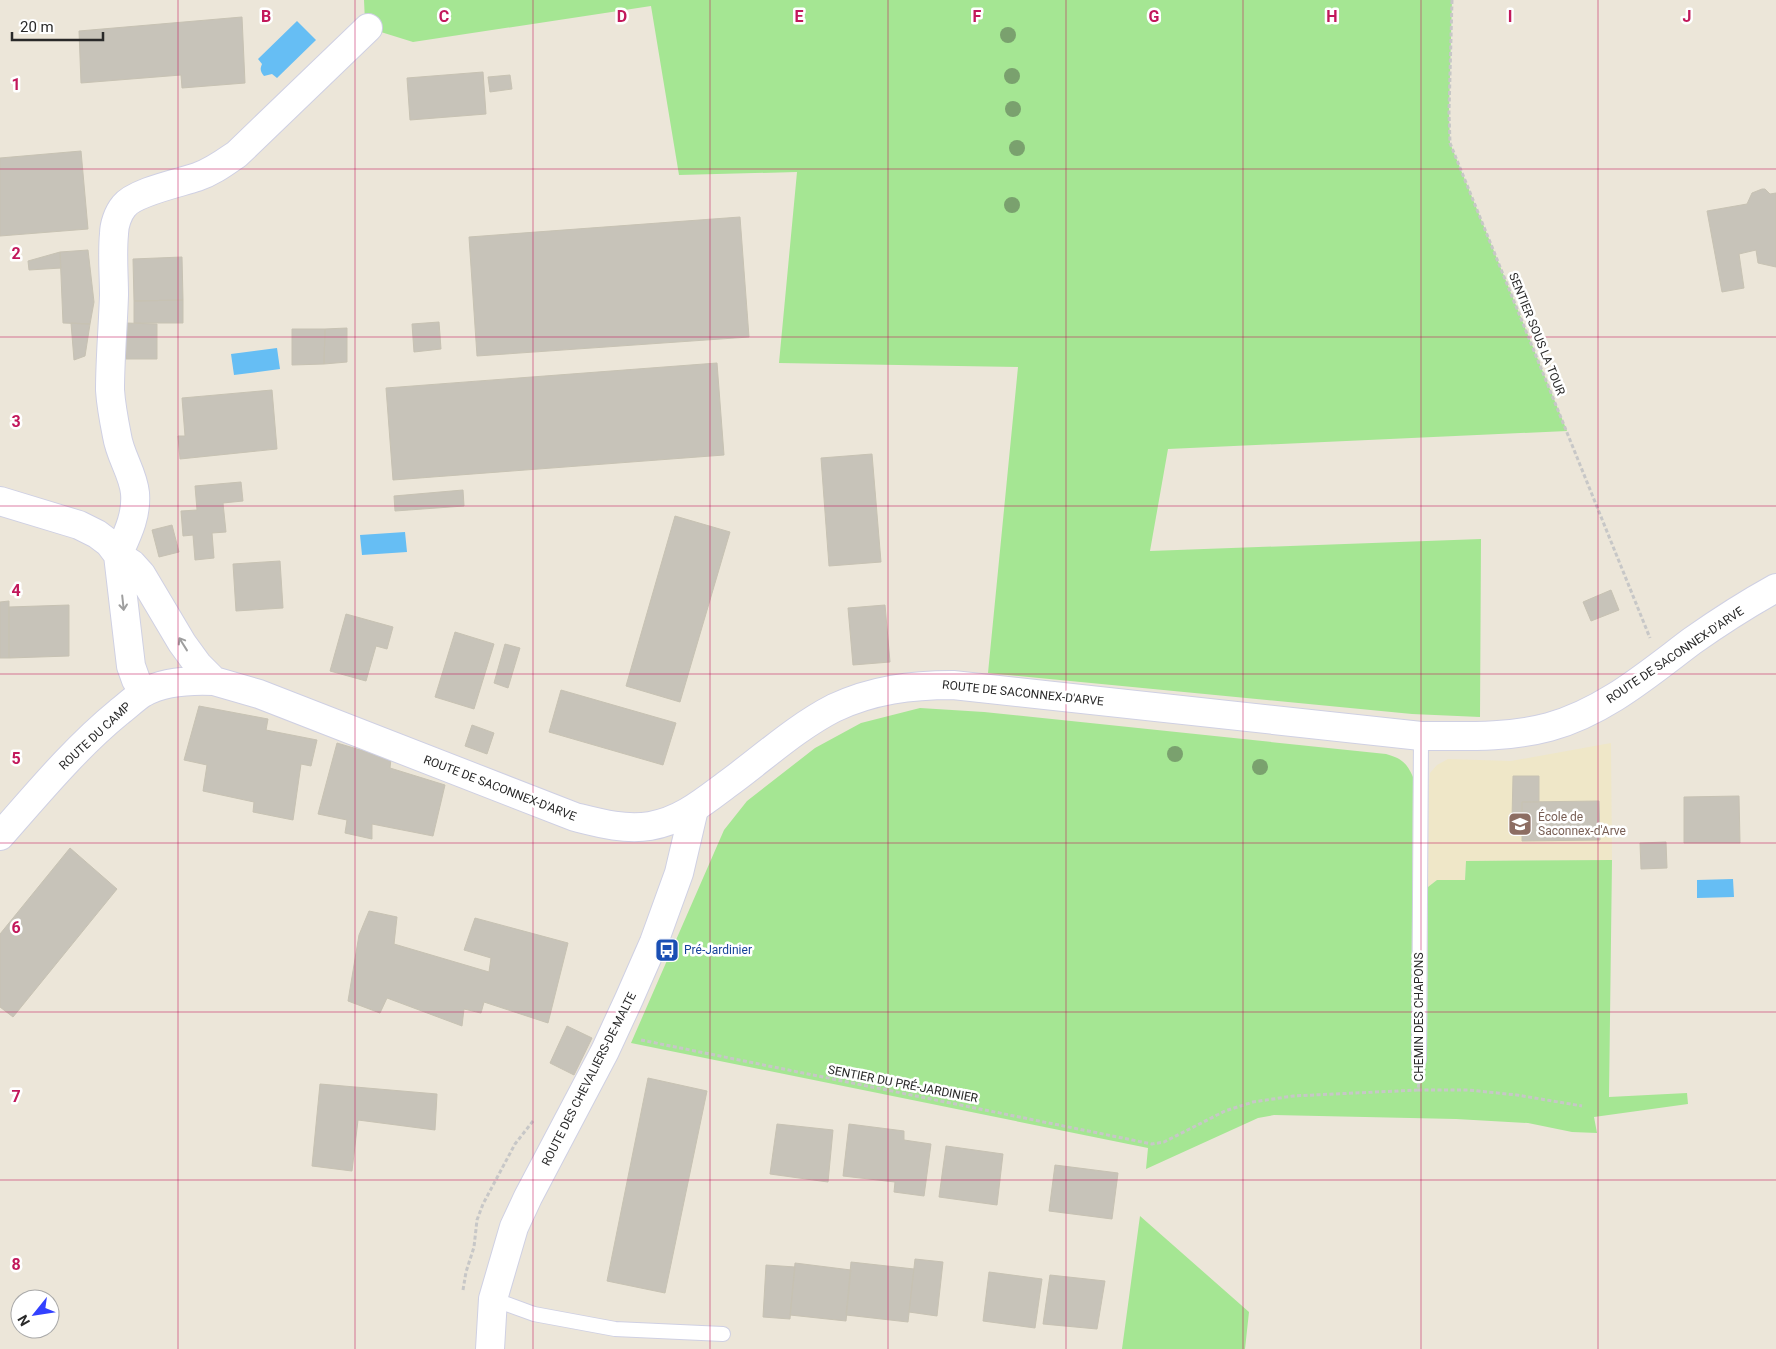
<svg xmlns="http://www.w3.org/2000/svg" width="1776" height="1349" viewBox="0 0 1776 1349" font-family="Roboto,sans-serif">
  <rect width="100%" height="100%" fill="#ece6d9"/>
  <!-- education -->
  <path fill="#efe7c8" d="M1611,743L1612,860L1466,861L1465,880H1437L1428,887L1429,787L1430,773L1437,765L1448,759L1511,761Z"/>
  <!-- green -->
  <path fill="#a5e693" d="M364,0H1452L1449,112L1450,143L1567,431L1168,449L1150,551L1481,539L1480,717L1412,714L988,673L1018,367L779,363L797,172L679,175L651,6L413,42L368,28L365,22Z
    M920,708L984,712L1386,754C1401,758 1407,763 1413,777L1411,1060H1427L1428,887L1437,880H1465L1466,861L1612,860L1609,1097L1687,1093L1688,1104L1594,1117L1597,1133L1572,1132L1528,1123L1456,1119L1274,1115L1258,1118L1146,1169L1148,1148L631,1043L724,830L747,801L815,748L861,723Z
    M1140,1216L1249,1312L1245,1349H1122Z"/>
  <!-- water -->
  <path fill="#66bef4" d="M297,21L316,40L277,78L272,74L264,76C260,71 260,69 262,64L258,59Z
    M277,348L280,369L234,375L231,354Z
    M405,532L407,552L362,555L360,535Z
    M1733,879L1734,897L1697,898V880Z"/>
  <!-- building -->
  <path fill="#c7c3b9" stroke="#c7c2b3" d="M242,17L245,83L182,88L181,75L81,83L79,31Z
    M483,72L486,114L410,120L407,78Z
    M510,75L512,89L490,92L488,77Z
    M81,151L88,229L0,236V158Z
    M1762,189H1765L1770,194L1776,193V267L1758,263L1756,250L1739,254L1744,288L1722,292L1707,211L1747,204L1752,193Z
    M740,217L749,337L477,356L469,237Z
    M88,250L94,302L90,324L63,323L60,252Z
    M60,252L61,268L29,270L28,261Z
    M182,257L183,300L134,301L133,259Z
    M183,300V323H134V301Z
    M439,322L441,349L414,352L412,324Z
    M71,323L90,324L85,356L74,360Z
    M126,323L157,324V359H126Z
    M347,328V362L324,364L325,329Z
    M292,329H325L324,364L292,365Z
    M717,363L724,455L393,480L386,388Z
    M272,390L277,449L180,459L178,436H185L182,398Z
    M872,454L881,562L829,566L821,458Z
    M241,482L243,501L223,503L226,532L212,533L214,558L195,560L193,535L183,536L181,511L197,510L195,486Z
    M463,490L464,506L395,511L394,496Z
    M675,516L730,532L680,702L626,686Z
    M172,525L179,552L159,557L152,530Z
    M280,561L283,608L236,611L233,564Z
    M1611,590L1619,610L1591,621L1583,602Z
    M9,601V658H0V602Z
    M69,605V656L9,658V607Z
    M885,605L890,662L853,665L848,608Z
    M346,614L393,627L387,649L376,646L366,681L330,671Z
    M455,632L494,644L474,709L435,697Z
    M505,644L520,648L508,688L494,683Z
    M561,690L676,723L663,765L549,732Z
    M199,706L268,719L266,730L317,740L311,766L301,764L293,820L253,812L254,802L203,791L207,765L184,760Z
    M472,725L494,733L487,754L465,746Z
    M337,743L391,759L390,768L445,785L433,836L372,824V839L345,833L347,820L318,814Z
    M1513,776H1539V802H1522V819H1512Z
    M1739,796L1740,843H1684V797Z
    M1599,801L1600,840L1522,841V802Z
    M1666,842L1667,868L1641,869L1640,843Z
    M70,848L117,889L13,1017L0,1007V934Z
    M369,911L397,917L394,944L489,972L491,958L464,950L475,918L568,943L548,1023L484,1002L481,1013L464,1009L462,1026L387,998L380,1013L348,1001L359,935Z
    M567,1026L592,1038L574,1075L550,1063Z
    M648,1078L707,1091L665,1293L607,1281Z
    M320,1084L437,1094L435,1130L358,1120L352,1171L312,1166Z
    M777,1124L833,1130L828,1182L770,1174Z
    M849,1124L904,1131V1140L931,1144L924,1196L894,1192L895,1182L843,1176Z
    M946,1146L1003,1154L997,1205L939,1197Z
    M1055,1165L1118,1173L1112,1219L1049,1211Z
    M915,1259L943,1262L937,1316L909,1312Z
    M851,1262L914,1269L908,1322L846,1315Z
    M795,1263L851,1270L846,1321L790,1315Z
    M766,1265L795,1267L790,1319L763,1317Z
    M989,1272L1042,1279L1035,1328L983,1321Z
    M1050,1275L1105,1281L1097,1329L1043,1324Z"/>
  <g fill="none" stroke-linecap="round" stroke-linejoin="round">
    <!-- service casing -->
    <g stroke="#cfd0e3" stroke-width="16">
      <path id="service" d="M1419,1060L1421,736
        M493,1299L534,1314L615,1329L723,1334"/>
    </g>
    <!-- minor casing -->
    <g stroke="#cfd0e3" stroke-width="30">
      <path id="minor" d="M118,555C127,535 137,516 135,493C133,473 120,456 117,436C114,421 111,405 110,390C110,359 113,327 114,295C114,275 112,254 114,234C114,225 118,213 124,206C135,192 179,183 197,177C212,172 224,163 237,154L368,28
        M490,1349L493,1299L514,1227L528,1197L605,1051L629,999L654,942L679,873L694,809"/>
    </g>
    <!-- tertiary casing -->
    <g stroke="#cfd0e3" stroke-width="30">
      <path id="tertiary" d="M0,501L79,525L97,534L109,543L118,555L132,564L141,574L182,643L198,665L214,681L259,694L575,817C599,823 624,830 650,826C680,821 702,803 726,785C762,759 795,728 834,708C872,690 911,685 953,685L1421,736C1464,736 1508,738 1549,727C1604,712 1648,674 1692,641C1719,622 1747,604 1776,588
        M118,555L131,666L136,680L144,692
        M0,836C38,793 75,748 119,712C127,706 135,698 143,693C164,681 191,680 214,681"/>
    </g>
    <!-- path -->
    <path stroke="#c7c7c7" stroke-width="3" stroke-dasharray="4 2.5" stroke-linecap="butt" d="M1452,0L1449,112L1450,143L1650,638
      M641,1040L1152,1144L1164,1142L1225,1111L1253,1102L1293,1096L1418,1090L1419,1081
      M1418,1090H1468L1517,1095L1582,1106
      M463,1290L466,1272L474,1247L477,1220L483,1204L515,1144L533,1121"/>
    <!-- service -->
    <use href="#service" stroke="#fff" stroke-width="14"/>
    <!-- minor -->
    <use href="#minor" stroke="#fff" stroke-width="28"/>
    <!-- tertiary -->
    <use href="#tertiary" stroke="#fff" stroke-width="28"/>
  </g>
  <!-- trees -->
  <g fill="#7aa16e">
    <circle cx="1008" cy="35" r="8"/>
    <circle cx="1012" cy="76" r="8"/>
    <circle cx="1013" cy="109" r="8"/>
    <circle cx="1017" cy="148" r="8"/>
    <circle cx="1012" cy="205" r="8"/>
    <circle cx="1175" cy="754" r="8"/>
    <circle cx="1260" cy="767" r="8"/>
  </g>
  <!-- one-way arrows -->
  <defs><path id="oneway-shaft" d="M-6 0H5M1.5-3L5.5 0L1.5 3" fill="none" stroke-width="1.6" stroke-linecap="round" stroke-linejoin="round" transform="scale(1.25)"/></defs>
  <g stroke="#9f9f9f">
    <use href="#oneway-shaft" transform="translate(123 603) rotate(84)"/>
    <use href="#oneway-shaft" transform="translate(183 644) rotate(-122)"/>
  </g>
  <!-- grid -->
  <path fill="none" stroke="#c2185b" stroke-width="1" stroke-opacity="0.55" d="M178,0V1349M355,0V1349M533,0V1349M710,0V1349M888,0V1349M1066,0V1349M1243,0V1349M1421,0V1349M1598,0V1349M0,169H1776M0,337H1776M0,506H1776M0,674H1776M0,843H1776M0,1012H1776M0,1180H1776"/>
  <!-- icons -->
  <defs>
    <g id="school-square" transform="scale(1.25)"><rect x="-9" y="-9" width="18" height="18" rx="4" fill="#8d6e63" stroke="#fff"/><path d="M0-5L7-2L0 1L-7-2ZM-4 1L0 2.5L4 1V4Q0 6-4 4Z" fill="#fff"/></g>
    <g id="bus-square" transform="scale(1.25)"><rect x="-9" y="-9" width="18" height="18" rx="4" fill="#1a4fb4" stroke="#fff"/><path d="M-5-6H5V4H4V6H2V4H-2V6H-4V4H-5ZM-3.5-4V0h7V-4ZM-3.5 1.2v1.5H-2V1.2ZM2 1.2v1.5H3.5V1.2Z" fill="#fff"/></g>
  </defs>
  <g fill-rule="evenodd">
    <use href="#school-square" x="1520" y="824"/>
    <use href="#bus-square" x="667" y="950"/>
  </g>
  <g text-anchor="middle" stroke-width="5" stroke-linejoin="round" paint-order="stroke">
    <!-- street labels -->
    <g font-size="12" fill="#292929" stroke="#fff">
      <text transform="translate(1537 334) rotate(68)" y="4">SENTIER SOUS LA TOUR</text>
      <text transform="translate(1675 655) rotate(-34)" y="4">ROUTE DE SACONNEX-D'ARVE</text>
      <text transform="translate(1023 693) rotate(6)" y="4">ROUTE DE SACONNEX-D'ARVE</text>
      <text transform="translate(95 736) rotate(-43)" y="4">ROUTE DU CAMP</text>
      <text transform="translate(500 788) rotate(21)" y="4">ROUTE DE SACONNEX-D'ARVE</text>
      <text transform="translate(1419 1017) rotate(-90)" y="4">CHEMIN DES CHAPONS</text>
      <text transform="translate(589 1079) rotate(-63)" y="4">ROUTE DES CHEVALIERS-DE-MALTE</text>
      <text transform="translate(903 1084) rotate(11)" y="4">SENTIER DU PRÉ-JARDINIER</text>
    </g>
    <!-- education labels -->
    <g font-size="12" fill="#785e54" stroke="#fff" text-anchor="start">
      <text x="1538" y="821">École de<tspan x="1538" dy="14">Saconnex-d'Arve</tspan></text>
    </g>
    <!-- transit labels -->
    <g font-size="12" fill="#164399" stroke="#fff" text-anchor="start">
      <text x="684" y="954">Pré-Jardinier</text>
    </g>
  </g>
  <g font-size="16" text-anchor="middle" font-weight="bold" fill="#c2185b" stroke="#fff" stroke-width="5" stroke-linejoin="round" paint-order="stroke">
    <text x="266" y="22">B</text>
    <text x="444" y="22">C</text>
    <text x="622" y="22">D</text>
    <text x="799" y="22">E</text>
    <text x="977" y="22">F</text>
    <text x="1154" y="22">G</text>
    <text x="1332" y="22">H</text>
    <text x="1510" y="22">I</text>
    <text x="1687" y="22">J</text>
    <text x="16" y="90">1</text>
    <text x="16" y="259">2</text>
    <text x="16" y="427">3</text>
    <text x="16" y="596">4</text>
    <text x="16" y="764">5</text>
    <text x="16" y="933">6</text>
    <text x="16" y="1102">7</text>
    <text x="16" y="1270">8</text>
  </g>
  <!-- north arrow -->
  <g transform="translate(35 1314) rotate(240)"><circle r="24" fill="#ffffff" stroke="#a9a9a9"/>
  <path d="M0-4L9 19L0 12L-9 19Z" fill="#3341ff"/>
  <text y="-8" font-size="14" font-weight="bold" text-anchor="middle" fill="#292929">N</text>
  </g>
  <!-- scale -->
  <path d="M12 32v8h91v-8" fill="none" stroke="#292929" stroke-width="2.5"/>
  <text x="20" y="32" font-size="15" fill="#292929" stroke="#ffffff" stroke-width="4" paint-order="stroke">20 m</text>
</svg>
